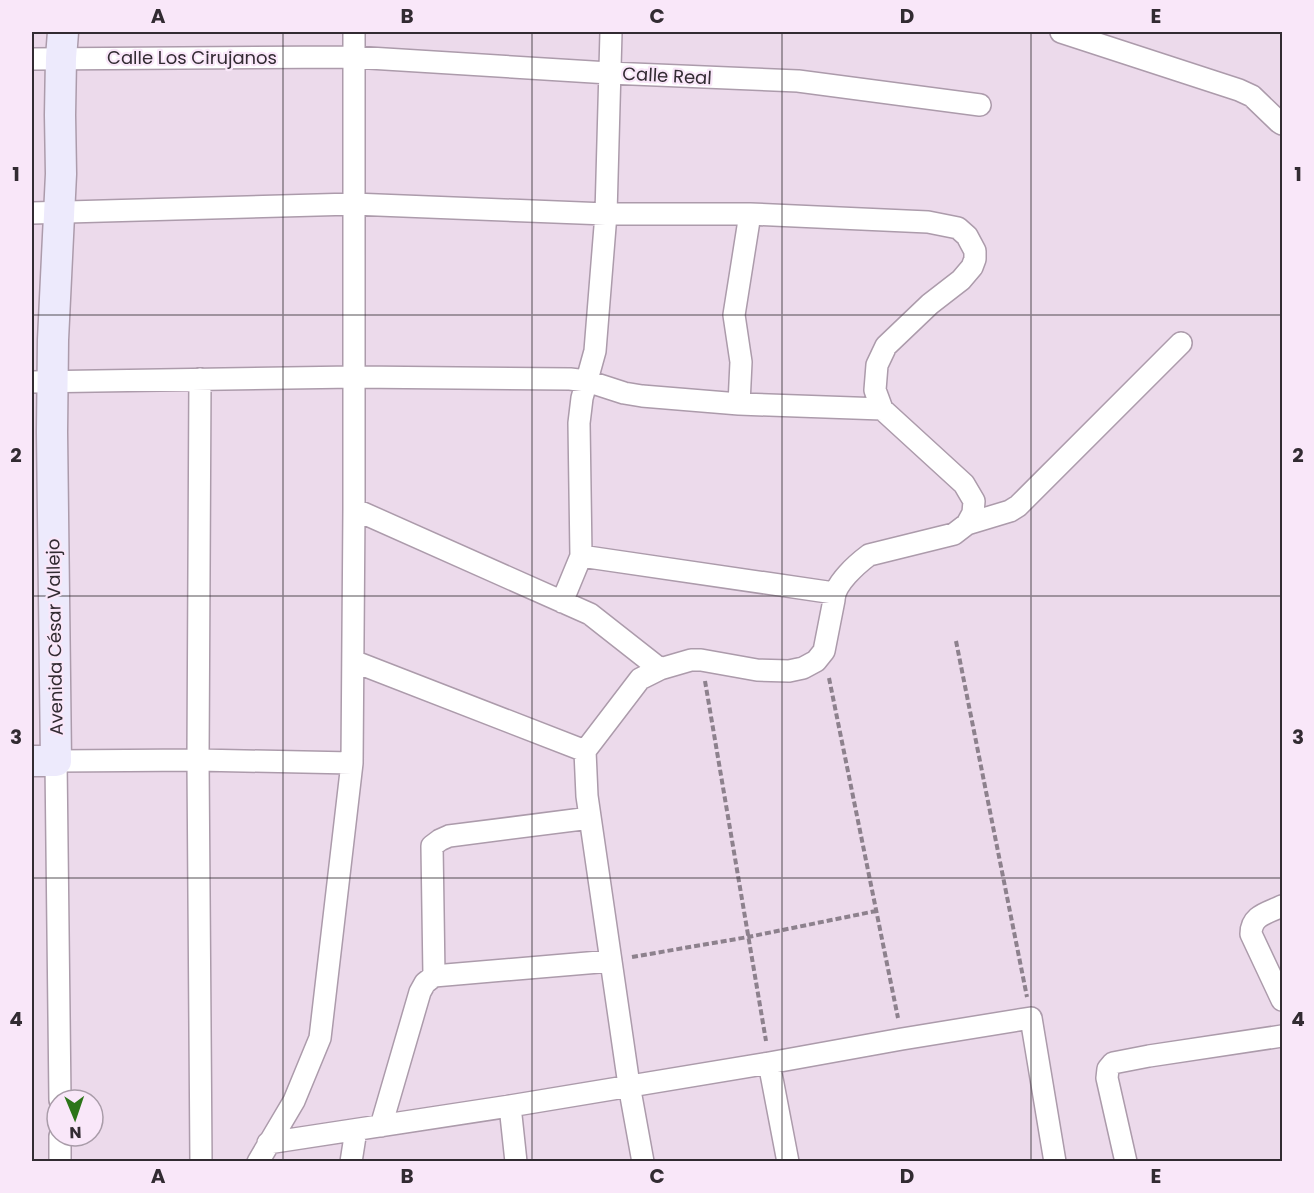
<svg xmlns="http://www.w3.org/2000/svg" width="1314" height="1193" viewBox="0 0 1314 1193" font-family="Poppins,sans-serif">
  <rect width="100%" height="100%" fill="#ecdaeb"/>
  <g fill="none" stroke-linecap="round" stroke-linejoin="round">
    <!-- street casing -->
    <g stroke="#ac9bab" stroke-width="24">
      <path id="street" d="M1061,32L1239,90L1252,96L1279,122L1282,124
        M32,59L353,57L609,73L798,81L980,105
        M32,213L353,204L606,214H750L928,222L958,228L967,236L975,251V259L972,267L961,280L930,304L886,346L877,365L875,390L882,409L964,484L974,501L973,513L967,524L954,534L869,555C857,564 834,584 834,600L824,651L816,661L803,668L789,671L757,670L701,660H691L660,669L640,679L585,751L587,796L629,1085L643,1162
        M200,379L198,760L201,1162
        M32,382L354,377L570,379L587,381L624,393L642,396L739,404L882,409
        M739,404L741,362L734,315L750,214
        M354,509L590,614L660,669
        M967,524L1010,511L1018,506L1181,343
        M581,556L834,593
        M562,602L581,556L579,423L582,398L595,351L606,214L611,32
        M353,661L585,751
        M1282,906C1268,913 1251,915 1251,934L1282,1000
        M434,976L432,846L440,840L449,836L590,818
        M769,1063L788,1162
        M60,1100L56,761L198,760L352,763
        M510,1106L516,1162
        M381,1126L420,992L425,983L434,976L611,961
        M60,1136V1162
        M268,1143L510,1106L769,1063L902,1039L1031,1018L1055,1162
        M258,1162L294,1101L320,1038L352,763L354,509V32
        M351,1162L356,1130
        M1126,1162L1107,1078L1108,1069L1113,1063L1149,1056L1282,1036"/>
    </g>
    <!-- secondary casing -->
    <g stroke="#ac9bab" stroke-width="33">
      <path id="secondary" d="M32,761H56L52,432L53,340L61,174L60,115L61,58L63,32"/>
    </g>
    <!-- path -->
    <path stroke="#8d818d" stroke-width="4" stroke-dasharray="6 3" stroke-linecap="butt" d="M956,641L1027,997
      M829,678L898,1018
      M705,681L766,1041
      M632,957L748,937L876,911"/>
    <!-- street -->
    <use href="#street" stroke="#fff" stroke-width="21"/>
    <!-- secondary -->
    <use href="#secondary" stroke="#edeafc" stroke-width="30"/>
  </g>
  <!-- grid -->
  <path fill="none" stroke="#322b32" stroke-width="1.5" stroke-opacity="0.55" d="M283,32V1162M532,32V1162M782,32V1162M1031,32V1162M32,315H1282M32,596H1282M32,878H1282"/>
  <g text-anchor="middle" stroke-width="4.5" stroke-linejoin="round" paint-order="stroke">
    <!-- street labels -->
    <g font-size="18" fill="#322b32" stroke="#f9e7f9">
      <text x="192" y="64">Calle Los Cirujanos</text>
      <text transform="translate(667 76) rotate(3)" y="6">Calle Real</text>
      <text transform="translate(55 637) rotate(-91)" y="6">Avenida César Vallejo</text>
    </g>
  </g>
  <!-- border -->
  <rect width="1314" height="1193" fill="none" stroke="#f9e7f9" stroke-width="66"/>
  <!-- north arrow -->
  <g transform="translate(75 1118) rotate(178)"><circle r="28" fill="#f9e7f9" stroke="#a99ca9" stroke-width="1.5"/>
  <path d="M0-4.5L10 22L0 15L-10 22Z" fill="#2c7519"/>
  <text y="-9" font-size="16" font-weight="bold" text-anchor="middle" fill="#322b32">N</text>
  </g>
  <rect x="33" y="33" width="1248" height="1127" fill="none" stroke="#322b32" stroke-width="2"/>
  <g font-size="20" text-anchor="middle" font-weight="bold" fill="#322b32">
    <text x="158" y="23">A</text>
    <text x="407" y="23">B</text>
    <text x="657" y="23">C</text>
    <text x="907" y="23">D</text>
    <text x="1156" y="23">E</text>
    <text x="16" y="181">1</text>
    <text x="1298" y="181">1</text>
    <text x="16" y="462">2</text>
    <text x="1298" y="462">2</text>
    <text x="16" y="744">3</text>
    <text x="1298" y="744">3</text>
    <text x="16" y="1026">4</text>
    <text x="1298" y="1026">4</text>
    <text x="158" y="1183">A</text>
    <text x="407" y="1183">B</text>
    <text x="657" y="1183">C</text>
    <text x="907" y="1183">D</text>
    <text x="1156" y="1183">E</text>
  </g>
</svg>
